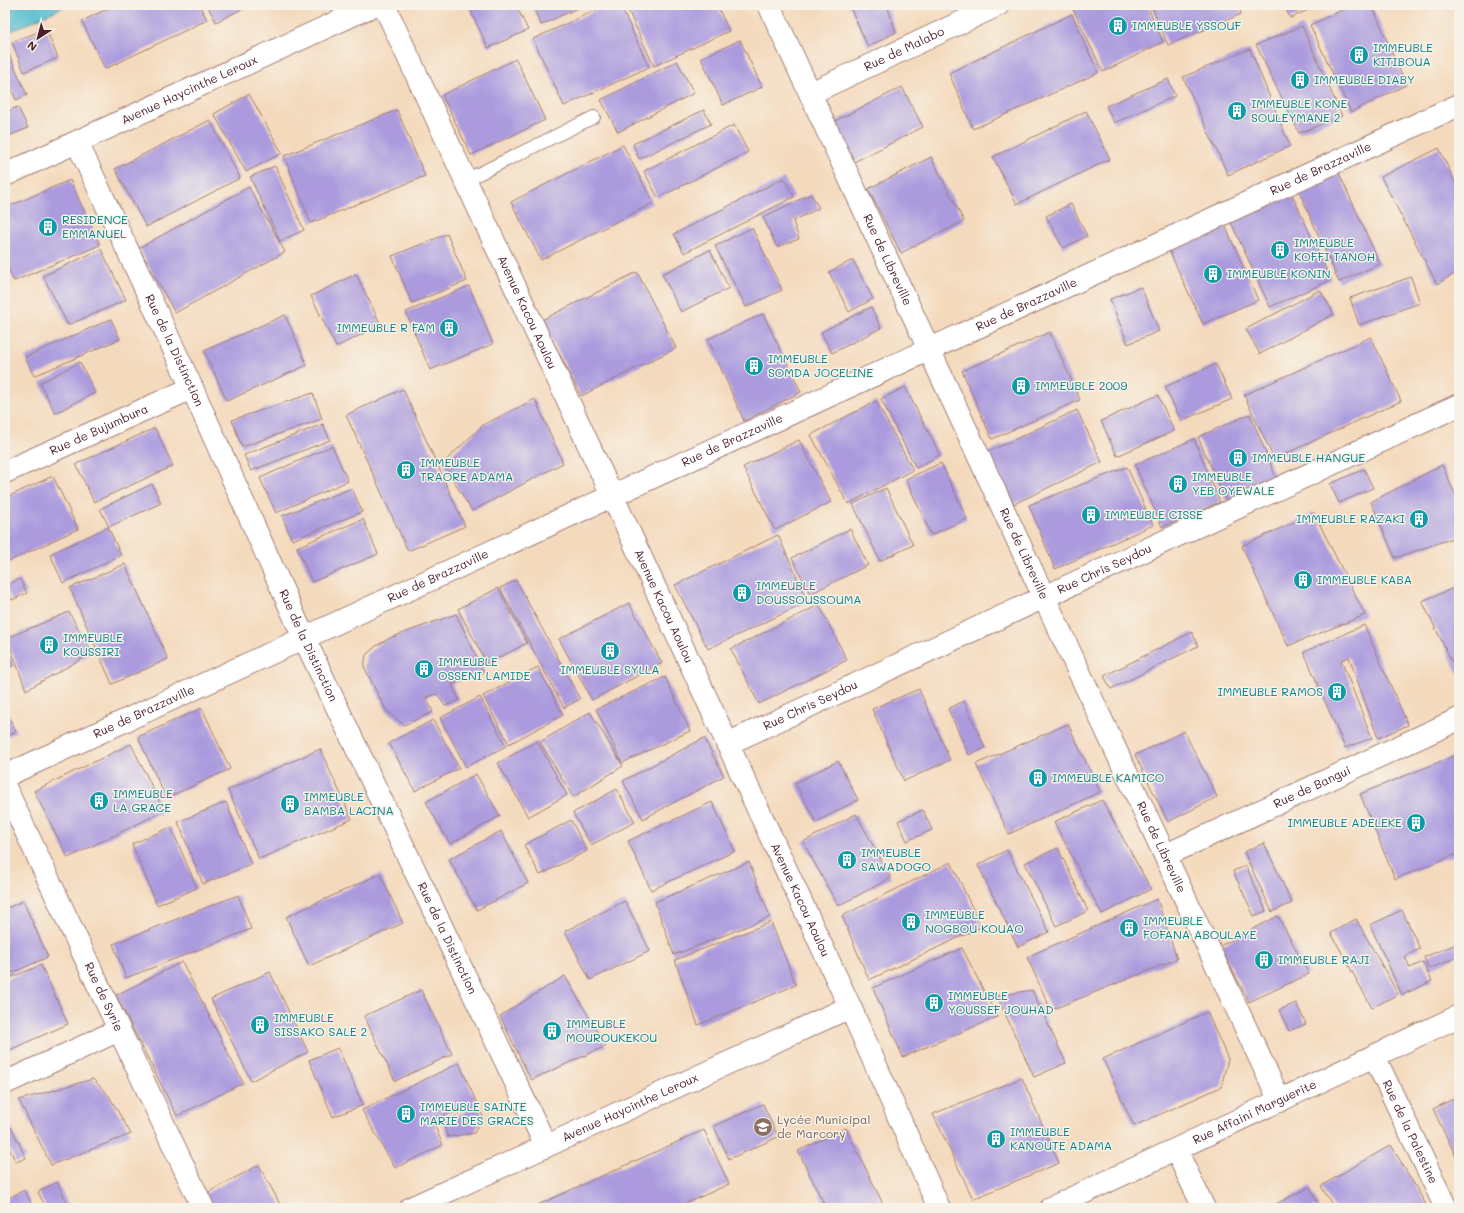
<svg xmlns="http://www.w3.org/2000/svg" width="1464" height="1213" viewBox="0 0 1464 1213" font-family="Mali,sans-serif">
  <rect width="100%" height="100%" fill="#f7f3e8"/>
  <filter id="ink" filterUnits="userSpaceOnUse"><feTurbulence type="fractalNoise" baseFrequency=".025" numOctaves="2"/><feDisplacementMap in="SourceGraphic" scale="8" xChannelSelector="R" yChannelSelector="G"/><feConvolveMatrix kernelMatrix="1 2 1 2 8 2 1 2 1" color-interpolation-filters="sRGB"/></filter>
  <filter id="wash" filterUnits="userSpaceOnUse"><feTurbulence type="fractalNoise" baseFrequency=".012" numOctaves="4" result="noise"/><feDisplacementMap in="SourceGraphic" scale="16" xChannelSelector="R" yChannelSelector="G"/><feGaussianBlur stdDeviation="0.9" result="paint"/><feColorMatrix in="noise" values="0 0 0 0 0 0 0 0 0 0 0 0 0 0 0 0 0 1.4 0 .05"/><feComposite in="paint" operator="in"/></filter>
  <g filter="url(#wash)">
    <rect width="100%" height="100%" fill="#f4dabd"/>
    <!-- water -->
    <path fill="#54bdd1" stroke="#4f6e7e" d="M5,5H68L5,34Z"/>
    <g id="blocks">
      <!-- building -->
      <path fill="#ab9bde" d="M115,5H200L207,20L105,69L82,21Z
        M207,5H250L216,22Z
        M468,5H516L528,30L488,48Z
        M532,5H584L541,25Z
        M607,5H620L649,67L564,106L533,39Z
        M634,5H717L729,31L654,66L627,8Z
        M849,5H887L896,32L868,47Z
        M1081,5H1147L1163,42L1103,72L1073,9Z
        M1151,5H1238L1241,14L1168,45Z
        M1284,5H1314L1315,7L1290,18Z
        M1353,5H1372L1406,85L1351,112L1310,25Z
        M1072,14L1098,73L973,129L949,73Z
        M1302,26L1342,116L1299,133L1256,45Z
        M46,29L58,58L24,72L12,42Z
        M740,40L762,87L723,105L701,58Z
        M1250,49L1290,146L1228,175L1183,77Z
        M8,52L27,95L16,100L5,75V53Z
        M516,59L545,120L471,155L442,95Z
        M677,61L694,93L618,132L601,100Z
        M1168,79L1175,96L1114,123L1106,106Z
        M902,87L923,127L854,162L833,122Z
        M249,94L282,153L246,172L214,114Z
        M18,107L28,128L11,135L5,120V112Z
        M397,110L425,176L311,223L284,156Z
        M704,110L711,124L639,159L633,144Z
        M1086,111L1110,159L1017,204L993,157Z
        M210,120L240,178L146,227L115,169Z
        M734,125L748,152L658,198L644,171Z
        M623,145L653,203L541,260L511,202Z
        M1439,148L1459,191V271L1437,284L1381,177Z
        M931,157L964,221L901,253L868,189Z
        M275,166L304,230L280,241L250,177Z
        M1339,173L1380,264L1339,282L1299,191Z
        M784,178L794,197L684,253L674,234Z
        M70,180L100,245L14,281L5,262V208Z
        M249,187L285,252L175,313L139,248Z
        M1291,192L1331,280L1270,307L1230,220Z
        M811,194L819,208L793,221L799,239L777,247L763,217Z
        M1071,204L1087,236L1063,248L1046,216Z
        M1224,223L1258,300L1203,324L1168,248Z
        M752,228L782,290L746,307L715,246Z
        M447,234L467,281L412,303L392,256Z
        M101,249L126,300L68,325L43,276Z
        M710,250L729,288L681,312L662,274Z
        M853,260L873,299L849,312L829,272Z
        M637,272L676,348L581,396L542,320Z
        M356,274L381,325L336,347L311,296Z
        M1411,277L1420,303L1359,325L1350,298Z
        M469,286L493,344L430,370L406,312Z
        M1141,287L1159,331L1128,344L1110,299Z
        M1320,290L1334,314L1260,354L1246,329Z
        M871,307L881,328L832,353L821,332Z
        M763,314L801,392L744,421L708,339Z
        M285,315L307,365L227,401L204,351Z
        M111,319L120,339L34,376L25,357Z
        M1050,332L1080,400L992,439L962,371Z
        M1371,337L1401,401L1274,459L1244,395Z
        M80,362L95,393L55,413L40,383Z
        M1216,364L1232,399L1181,421L1165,387Z
        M905,387L940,455L916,468L881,399Z
        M403,389L465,526L408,551L346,415Z
        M313,393L322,419L242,447L232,420Z
        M1158,395L1174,431L1117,456L1101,421Z
        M535,399L563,463L472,511L443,463L483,425Z
        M876,401L913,470L848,504L811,435Z
        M1077,410L1102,462L1014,504L988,452Z
        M1250,414L1277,480L1226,501L1198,437Z
        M323,424L330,440L251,471L244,455Z
        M155,428L173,466L94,502L76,464Z
        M1194,439L1220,502L1162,527L1135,465Z
        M799,440L831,502L775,530L743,467Z
        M332,446L348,481L276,513L260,478Z
        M941,463L967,519L931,535L906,479Z
        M1442,465L1459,503V536L1395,558L1371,502Z
        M1127,467L1153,525L1055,569L1029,505Z
        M1364,469L1373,488L1339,503L1330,484Z
        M53,476L78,529L5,563V498Z
        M152,484L161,503L109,527L100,509Z
        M352,488L362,512L292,540L282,516Z
        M886,488L913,545L880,561L853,504Z
        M1314,513L1365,615L1288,646L1242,546Z
        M363,519L378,554L312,582L297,547Z
        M108,527L121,555L63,583L50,554Z
        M850,529L868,565L810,594L792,558Z
        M778,535L808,602L708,649L675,585Z
        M125,564L168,659L112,684L70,588Z
        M20,579L27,593L12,600L5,586Z
        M516,580L580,699L564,708L500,588Z
        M1459,586V676L1422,601Z
        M498,588L527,643L487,664L458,609Z
        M629,603L662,663L592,700L559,639Z
        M819,605L847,660L759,704L731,649Z
        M69,612L92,653L26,690L7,638Z
        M456,614L484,672L452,684L459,700L445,706L437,694L426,697L433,712L404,725L386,710L364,667L366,655L376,646L390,638Z
        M1364,625L1408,725L1378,738L1349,657L1341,660L1372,738L1345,748L1304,652Z
        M1192,632L1198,646L1111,689L1104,676Z
        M5,648L14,665L5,670Z
        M538,667L563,715L509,744L483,696Z
        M665,677L690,731L622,763L596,709Z
        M919,689L950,760L904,781L872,709Z
        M480,697L506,746L466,767L440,718Z
        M964,701L985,748L969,755L948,709Z
        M202,708L230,769L166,798L138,737Z
        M5,709L16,732L5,737Z
        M590,712L623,766L573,797L540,742Z
        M433,720L459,768L415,791L389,743Z
        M1068,724L1100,792L1009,834L976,764Z
        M1184,731L1217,797L1168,822L1135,755Z
        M704,738L724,776L643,819L623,781Z
        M537,741L567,795L528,817L498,763Z
        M131,744L164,811L68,858L34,791Z
        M320,749L352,819L259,859L228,790Z
        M1459,754V853L1395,879L1360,794Z
        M838,761L858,800L816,822L795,783Z
        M476,774L500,816L450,844L426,802Z
        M617,789L635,822L591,845L573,813Z
        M1102,800L1151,889L1102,914L1054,822Z
        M226,802L251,864L203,884L178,822Z
        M712,802L735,851L651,890L628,841Z
        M923,810L932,830L907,841L898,821Z
        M856,814L891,878L838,906L803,842Z
        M571,820L587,851L540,875L524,845Z
        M171,827L197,888L157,905L132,844Z
        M501,831L528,883L477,910L449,859Z
        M1264,843L1292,903L1272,912L1244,852Z
        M1058,848L1088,911L1056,926L1025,863Z
        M1007,850L1049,932L1018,947L978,865Z
        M749,862L770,917L674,955L655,902Z
        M951,862L981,927L869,980L842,916Z
        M1246,866L1266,911L1254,916L1233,871Z
        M380,874L403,923L309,966L286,917Z
        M238,895L251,929L126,978L113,944Z
        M1157,899L1177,959L1051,1010L1027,957Z
        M23,901L48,957L5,976V909Z
        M625,901L650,951L590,980L565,931Z
        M1402,910L1420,949L1405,956L1410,968L1423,962L1432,981L1402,995L1370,925Z
        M1278,916L1309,974L1249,1002L1220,946Z
        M1356,919L1398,994L1372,1008L1331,933Z
        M771,922L796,985L698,1025L675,960Z
        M1454,945L1459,956L1429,969L1424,957Z
        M962,948L997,1017L903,1057L873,988Z
        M182,962L243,1083L177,1116L116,995Z
        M41,965L68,1024L5,1052V980Z
        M270,972L308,1052L251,1081L211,999Z
        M565,976L606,1046L531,1080L500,1016Z
        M421,990L452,1054L395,1081L364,1016Z
        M1032,990L1066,1063L1034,1077L997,996Z
        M1296,1003L1306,1024L1289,1031L1279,1010Z
        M1207,1012L1228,1059L1221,1087L1134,1126L1103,1059Z
        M338,1048L363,1105L333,1117L309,1060Z
        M459,1063L483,1117L474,1133L448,1137L443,1123L470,1109L468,1105L432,1120L443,1145L395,1168L362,1110Z
        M1022,1078L1059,1163L973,1199L933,1114Z
        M93,1079L109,1096L131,1134L51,1165L19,1100Z
        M1459,1096V1163L1433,1109Z
        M763,1104L778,1137L729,1159L714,1126Z
        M11,1127L26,1158L16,1162L5,1140V1130Z
        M846,1128L885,1208H826L798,1151Z
        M704,1130L729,1184L676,1208H531Z
        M1391,1145L1428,1208H1334L1321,1186Z
        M259,1165L282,1208H212L205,1194Z
        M57,1182L70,1208H46L38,1192Z
        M1310,1187L1320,1208H1268Z
        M24,1190L31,1203L21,1208H5V1200Z"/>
    </g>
  </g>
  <g filter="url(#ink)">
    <use href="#blocks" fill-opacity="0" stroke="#9f7c74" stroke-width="1"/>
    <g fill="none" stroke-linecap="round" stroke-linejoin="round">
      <!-- lane casing -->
      <g stroke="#9f7c74" stroke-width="14">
        <path id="lane" d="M466,180L594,117"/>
      </g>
      <!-- street casing -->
      <g stroke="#9f7c74" stroke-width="24">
        <g id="street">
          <path id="s1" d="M384,5L850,1007L939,1208"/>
          <path id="s2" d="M769,5L1044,597L1280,1101"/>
          <path id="s3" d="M811,93L998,5"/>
          <path id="s4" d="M77,142L192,388L304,638L546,1146"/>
          <path id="s5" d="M5,175L374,5"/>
          <path id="s6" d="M5,472L192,388"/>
          <path id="s7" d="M727,744L1459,405"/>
          <path id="s8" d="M5,776L1459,105"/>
          <path id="s9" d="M5,787L203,1208"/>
          <path id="s10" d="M1166,855L1459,719"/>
          <path id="s11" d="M1374,1056L1446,1208"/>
          <path d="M5,1083L119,1030"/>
          <path d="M1176,1150L1204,1208"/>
          <path id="s12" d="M411,1208L850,1007"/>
          <path id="s13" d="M1051,1208L1459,1016"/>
        </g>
      </g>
      <!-- lane -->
      <use href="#lane" stroke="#fff" stroke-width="12"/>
      <!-- street -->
      <use href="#street" stroke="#fff" stroke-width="22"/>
    </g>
  </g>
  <!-- icons -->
  <defs>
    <g id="building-disc" transform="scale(1)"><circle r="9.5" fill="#0f9aa8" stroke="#f7f3e8"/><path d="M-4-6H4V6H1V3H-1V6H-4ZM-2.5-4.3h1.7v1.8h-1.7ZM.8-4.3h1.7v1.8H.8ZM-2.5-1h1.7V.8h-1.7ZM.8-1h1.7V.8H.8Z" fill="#fff"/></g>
    <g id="school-disc" transform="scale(1)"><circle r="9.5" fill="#8d6e63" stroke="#f7f3e8"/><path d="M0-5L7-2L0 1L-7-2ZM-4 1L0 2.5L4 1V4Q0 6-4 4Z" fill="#fff"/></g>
  </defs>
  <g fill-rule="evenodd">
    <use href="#building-disc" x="1118" y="26"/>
    <use href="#building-disc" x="1359" y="55"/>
    <use href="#building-disc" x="1300" y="80"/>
    <use href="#building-disc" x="1237" y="111"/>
    <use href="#building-disc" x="48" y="227"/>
    <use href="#building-disc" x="1280" y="250"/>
    <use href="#building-disc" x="1213" y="274"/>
    <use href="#building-disc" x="449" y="328"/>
    <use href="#building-disc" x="754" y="366"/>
    <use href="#building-disc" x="1021" y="386"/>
    <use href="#building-disc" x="1238" y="458"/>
    <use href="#building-disc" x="406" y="470"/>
    <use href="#building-disc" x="1178" y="484"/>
    <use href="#building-disc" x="1091" y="515"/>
    <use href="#building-disc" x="1419" y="519"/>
    <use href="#building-disc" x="1303" y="580"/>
    <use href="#building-disc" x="742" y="593"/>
    <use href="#building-disc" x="49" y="645"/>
    <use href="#building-disc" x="610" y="651"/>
    <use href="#building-disc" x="424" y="669"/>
    <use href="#building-disc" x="1337" y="692"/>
    <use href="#building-disc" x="1038" y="778"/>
    <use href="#building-disc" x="99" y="801"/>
    <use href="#building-disc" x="290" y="804"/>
    <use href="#building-disc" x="1416" y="823"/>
    <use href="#building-disc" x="847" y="860"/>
    <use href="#building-disc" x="911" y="922"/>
    <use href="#building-disc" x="1129" y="928"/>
    <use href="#building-disc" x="1264" y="960"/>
    <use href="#building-disc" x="934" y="1003"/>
    <use href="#building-disc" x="260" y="1025"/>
    <use href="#building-disc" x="552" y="1031"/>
    <use href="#building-disc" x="406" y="1114"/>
    <use href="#school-disc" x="763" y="1127"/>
    <use href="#building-disc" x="996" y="1139"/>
  </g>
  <g text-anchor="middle" stroke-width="3" stroke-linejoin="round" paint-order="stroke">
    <!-- culture labels -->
    <g font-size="12" fill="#0d838f" stroke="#f7f3e8" text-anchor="start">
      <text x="1132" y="30">IMMEUBLE YSSOUF</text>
      <text x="1373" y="52">IMMEUBLE<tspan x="1373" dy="14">KITIBOUA</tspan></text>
      <text x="1314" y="84">IMMEUBLE DIABY</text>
      <text x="1251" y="108">IMMEUBLE KONE<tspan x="1251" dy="14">SOULEYMANE 2</tspan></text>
      <text x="62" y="224">RESIDENCE<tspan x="62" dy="14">EMMANUEL</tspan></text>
      <text x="1294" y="247">IMMEUBLE<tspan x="1294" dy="14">KOFFI TANOH</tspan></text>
      <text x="1227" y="278">IMMEUBLE KONIN</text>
      <text x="435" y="332" text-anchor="end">IMMEUBLE R FAM</text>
      <text x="768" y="363">IMMEUBLE<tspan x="768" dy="14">SOMDA JOCELINE</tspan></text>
      <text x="1035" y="390">IMMEUBLE 2009</text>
      <text x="1252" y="462">IMMEUBLE HANGUE</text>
      <text x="420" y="467">IMMEUBLE<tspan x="420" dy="14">TRAORE ADAMA</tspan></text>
      <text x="1192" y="481">IMMEUBLE<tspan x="1192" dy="14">YEB OYEWALE</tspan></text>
      <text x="1105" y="519">IMMEUBLE CISSE</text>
      <text x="1405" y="523" text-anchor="end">IMMEUBLE RAZAKI</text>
      <text x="1317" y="584">IMMEUBLE KABA</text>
      <text x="756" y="590">IMMEUBLE<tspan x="756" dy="14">DOUSSOUSSOUMA</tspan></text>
      <text x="63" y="642">IMMEUBLE<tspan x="63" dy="14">KOUSSIRI</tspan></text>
      <text x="438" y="666">IMMEUBLE<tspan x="438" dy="14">OSSENI LAMIDE</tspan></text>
      <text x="610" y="674" text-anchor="middle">IMMEUBLE SYLLA</text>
      <text x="1323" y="696" text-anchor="end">IMMEUBLE RAMOS</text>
      <text x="1052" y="782">IMMEUBLE KAMICO</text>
      <text x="113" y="798">IMMEUBLE<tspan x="113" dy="14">LA GRACE</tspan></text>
      <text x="304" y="801">IMMEUBLE<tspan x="304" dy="14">BAMBA LACINA</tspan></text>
      <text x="1402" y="827" text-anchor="end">IMMEUBLE ADELEKE</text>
      <text x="861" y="857">IMMEUBLE<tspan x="861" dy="14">SAWADOGO</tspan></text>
      <text x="925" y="919">IMMEUBLE<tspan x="925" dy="14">NOGBOU KOUAO</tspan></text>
      <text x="1143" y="925">IMMEUBLE<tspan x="1143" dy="14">FOFANA ABOULAYE</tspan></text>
      <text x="1278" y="964">IMMEUBLE RAJI</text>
      <text x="948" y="1000">IMMEUBLE<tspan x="948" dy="14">YOUSSEF JOUHAD</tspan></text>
      <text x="274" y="1022">IMMEUBLE<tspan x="274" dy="14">SISSAKO SALE 2</tspan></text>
      <text x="566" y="1028">IMMEUBLE<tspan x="566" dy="14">MOUROUKEKOU</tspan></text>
      <text x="420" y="1111">IMMEUBLE SAINTE<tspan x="420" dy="14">MARIE DES GRACES</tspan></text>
      <text x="1010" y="1136">IMMEUBLE<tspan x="1010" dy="14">KANOUTE ADAMA</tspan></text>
    </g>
    <!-- street labels -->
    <g font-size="12" fill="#4a1f2b" stroke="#f7f3e8">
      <text dy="4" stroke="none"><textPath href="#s3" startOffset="103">Rue de Malabo</textPath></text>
      <text dy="4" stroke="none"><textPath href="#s5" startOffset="203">Avenue Haycinthe Leroux</textPath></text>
      <text dy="4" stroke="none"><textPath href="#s8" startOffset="1449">Rue de Brazzaville</textPath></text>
      <text dy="4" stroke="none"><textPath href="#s2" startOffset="281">Rue de Libreville</textPath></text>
      <text dy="4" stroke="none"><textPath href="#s8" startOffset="1125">Rue de Brazzaville</textPath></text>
      <text dy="4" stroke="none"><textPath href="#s1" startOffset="339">Avenue Kacou Aoulou</textPath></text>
      <text dy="4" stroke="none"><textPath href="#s4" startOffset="230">Rue de la Distinction</textPath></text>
      <text dy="4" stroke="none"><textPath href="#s6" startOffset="103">Rue de Bujumbura</textPath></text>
      <text dy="4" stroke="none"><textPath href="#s8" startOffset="801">Rue de Brazzaville</textPath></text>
      <text dy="4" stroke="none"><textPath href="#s2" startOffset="605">Rue de Libreville</textPath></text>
      <text dy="4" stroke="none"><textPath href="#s7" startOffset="416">Rue Chris Seydou</textPath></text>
      <text dy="4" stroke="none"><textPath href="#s8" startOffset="477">Rue de Brazzaville</textPath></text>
      <text dy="4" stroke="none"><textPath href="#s1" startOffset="663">Avenue Kacou Aoulou</textPath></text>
      <text dy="4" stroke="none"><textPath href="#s4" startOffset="554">Rue de la Distinction</textPath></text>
      <text dy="4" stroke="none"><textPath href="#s7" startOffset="92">Rue Chris Seydou</textPath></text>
      <text dy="4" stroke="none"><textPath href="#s8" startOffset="153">Rue de Brazzaville</textPath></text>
      <text dy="4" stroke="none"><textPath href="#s10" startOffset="161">Rue de Bangui</textPath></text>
      <text dy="4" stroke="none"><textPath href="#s2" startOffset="929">Rue de Libreville</textPath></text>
      <text dy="4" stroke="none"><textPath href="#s1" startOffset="987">Avenue Kacou Aoulou</textPath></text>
      <text dy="4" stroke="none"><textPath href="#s4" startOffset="878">Rue de la Distinction</textPath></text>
      <text dy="4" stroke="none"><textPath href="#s9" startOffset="232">Rue de Syrie</textPath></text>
      <text dy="4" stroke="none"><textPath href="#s12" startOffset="241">Avenue Haycinthe Leroux</textPath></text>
      <text dy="4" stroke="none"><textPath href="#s13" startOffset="225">Rue Affaini Marguerite</textPath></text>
      <text dy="4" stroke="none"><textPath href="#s11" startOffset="84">Rue de la Palestine</textPath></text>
    </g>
    <!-- education labels -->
    <g font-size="12" fill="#785e54" stroke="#f7f3e8" text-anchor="start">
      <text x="777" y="1124">Lycée Municipal<tspan x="777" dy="14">de Marcory</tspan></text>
    </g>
  </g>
  <!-- margin -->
  <rect width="1464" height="1213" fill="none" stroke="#f7f3e8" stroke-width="20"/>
  <!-- north arrow -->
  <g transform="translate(38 38) rotate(216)" stroke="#f7f3e8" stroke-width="3" paint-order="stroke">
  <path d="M0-3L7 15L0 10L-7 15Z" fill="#4a1f2b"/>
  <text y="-6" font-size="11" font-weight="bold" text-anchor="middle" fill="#4a1f2b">N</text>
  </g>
</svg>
